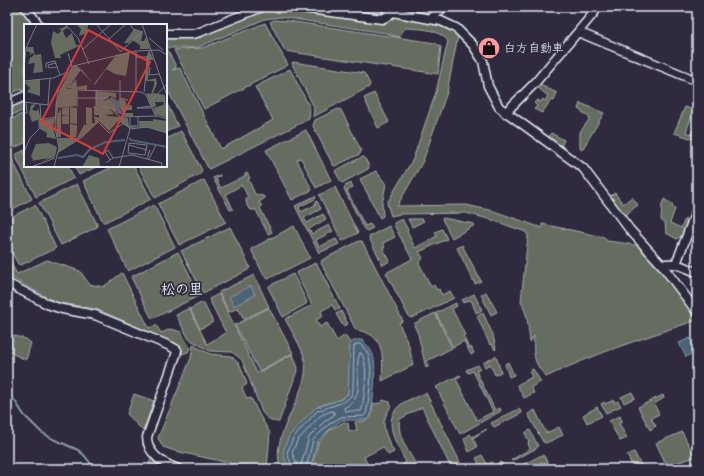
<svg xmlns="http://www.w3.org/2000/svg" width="704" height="476" viewBox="0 0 704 476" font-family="'Balsamiq Sans','Klee One',sans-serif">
  <rect width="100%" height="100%" fill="#2f2a3d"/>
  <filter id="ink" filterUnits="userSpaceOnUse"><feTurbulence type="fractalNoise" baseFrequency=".025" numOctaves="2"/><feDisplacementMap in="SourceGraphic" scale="8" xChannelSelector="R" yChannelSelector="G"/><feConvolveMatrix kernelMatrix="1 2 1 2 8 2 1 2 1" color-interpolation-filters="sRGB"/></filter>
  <g filter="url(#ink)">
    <!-- green -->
    <path fill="#666c5f" stroke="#a7aeac" d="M7,7H20L34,25H25V90H19L7,95Z
      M274,8L382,22L396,17L438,23L447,26L458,36L447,92L423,161L397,206L466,205L494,211L542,228V224L604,237L607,241C615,242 634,244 641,247C657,255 686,302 697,318V323L694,321C644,338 593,354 546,377C533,362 533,354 534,336L530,342L527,317L521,301L528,236L526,232L492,220L466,213L400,214L391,216L387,203L413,159L436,92L448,41C437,28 420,29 405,28L399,37L385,33L280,17L265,19L208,43L197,48H202L265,23L288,65L204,109L174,50L197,48H166V38Z
      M274,20L288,21L435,43L441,47L438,74L285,51L270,22Z
      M166,50H167L176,66V68L172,70L180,68L221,149L273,120L255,87L290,69L310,108L309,119L209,169L208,168L166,87Z
      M293,62L364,73L370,84L369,87L313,117L314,107L293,66L292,63Z
      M538,84L557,93L554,101L551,100L542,113L534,109L537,106L534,103L538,100L541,102L543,99L545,101L548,96L537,87L532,93L531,91Z
      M374,93L389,122L378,128L364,98Z
      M25,100V110L12,115L7,119V109L11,105Z
      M166,102L178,126L166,132Z
      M580,103L604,113L582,150L580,149V132L589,120V117L578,109Z
      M685,107L694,110L686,132L691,134L693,130H697V140L674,133Z
      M338,109L341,110L361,150L360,154L335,166L333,165L313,126L315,120Z
      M25,113V143L7,151V123L17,116Z
      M306,130L331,180L316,188L301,158L297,160L312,190L292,200L266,150Z
      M181,131L202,170L200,174L155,198L138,166H166V139Z
      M551,133L564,140L561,147L548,138Z
      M25,150V166H68L74,178L36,197L15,155Z
      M11,157L32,199L7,212V159Z
      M362,157L365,158L369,167L368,169L342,183L341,182L335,171L336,170Z
      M74,166H98L79,175Z
      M114,166H134L151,199L105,222H103L83,181Z
      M376,171L386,184L382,204L383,216L380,218L360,179Z
      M247,173L250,178L248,179L255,194L263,196L265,198L259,202L262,206L260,208L272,232L268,234L256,210H251L247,206L246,200L248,197L242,185L226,194L233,209L230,210L213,178L220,175V176L216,179L221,188L245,176V174Z
      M204,180L226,222L179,245L158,204Z
      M351,183L353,187L347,191L365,226L370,224L373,228L367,231L364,229L344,189L345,186Z
      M77,184L97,224V227L61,245L39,203Z
      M335,187L358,233L342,241L319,195Z
      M615,193L623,204L632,197L638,205L624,216L609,197Z
      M315,196L316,198L315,199L299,207L301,212L315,205V203L317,201L321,209L304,218L307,223L323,214L326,219L309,229L312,234L329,225L333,231L316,240L319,247L336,239L339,244L319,253L295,206Z
      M664,199L673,205L672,207L675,209L670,223L681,228L685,219L690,221L687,230L677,239L666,233L665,223L661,220L662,204Z
      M35,205L56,248L21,265L18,264L7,243V219Z
      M154,205L175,247L128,271L107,229Z
      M443,218L474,224L475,225L452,238L442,219Z
      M402,219L408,230L407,231L415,248L437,236L435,232L442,229L447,239L419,252L423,258L419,263L431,287L434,285L437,290L439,289L442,295L450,291L454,298L412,318L409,317L386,273L412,259L394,225V223Z
      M408,219H422L424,221L412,227Z
      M294,226L310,258L268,279L264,276L251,249Z
      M389,226L395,237L383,243L385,247L383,248L390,261L383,265L369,238L370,236Z
      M230,227L250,267L248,270L203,293L181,251Z
      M359,241H362L403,321L399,323L409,346L413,365L382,381C383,357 386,334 356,330L321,263L322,260Z
      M462,245L481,281L475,284L457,248Z
      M178,252L200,295L154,318L151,317L131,277Z
      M7,256L17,274L47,260L80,271L89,284L103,287L122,273L149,328L156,325L161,333L171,329L181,332L190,348L188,352L182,354V349L177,344L96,309L55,302L7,275Z
      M315,263L317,264L340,309L335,310L332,305L321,311L323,316L316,320L320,327L327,323L337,341L345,335L350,343L349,389C346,404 326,400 316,408C308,413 289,445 283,454L288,466L281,468C267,436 311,394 305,360C303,349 290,329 285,319L312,305L296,273Z
      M293,274L307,302L306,304L283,317L269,289V286Z
      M254,275L269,307L244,319L238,308L229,312L219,292Z
      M486,292L497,312L491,315L481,295Z
      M219,294L257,373L293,354L298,368L279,422C272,422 266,418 262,412L242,360L232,352L210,351L189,339L176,315L189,308L207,344L226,333L209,299Z
      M474,294L482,310L476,313L472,302L470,300L463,303L462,300Z
      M203,302L213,322L200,329L190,309Z
      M456,303L457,306L452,309L465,335L463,336L469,348L471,347L474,353L471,355L464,341L453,347L436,313Z
      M269,308L293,353L259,371L235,325Z
      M341,311L348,324L343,326L336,314Z
      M435,313L452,348L427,361L429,366L426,368L418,334L414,325L415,323Z
      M483,313L493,335L496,349L495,350L492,344L490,345L477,316Z
      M7,334L26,339L31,343L26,360L7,351Z
      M193,345L210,354L231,356L240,365L247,384L242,388L247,399L251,398L260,416L270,433L267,469H246L248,467L175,451L163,447L158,438L191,358Z
      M496,356L501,372L495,375L490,364L485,367L483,363Z
      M508,362L514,375L509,377L505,364Z
      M478,365L480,368L476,371L495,410L500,408L501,411L460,434L436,387L460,375L461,376L456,379L477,420L493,412L473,371L468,373L466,370Z
      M533,369L541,382L531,387L534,393L524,398L517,385L532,377L529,371Z
      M632,392L635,398L624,403L621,397Z
      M426,393L460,462L451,468L422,407L400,419C396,435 409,452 417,466L413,469H402L401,466L406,462C398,447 382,423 398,407C404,400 417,397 426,393Z
      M134,394L154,401L143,431L127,414Z
      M663,395L664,398L654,404L659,414L651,418L656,426L650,430L638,407Z
      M383,400L390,402L391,406C389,410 386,414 385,418C381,428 389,442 394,452L388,455L383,447L364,457L368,465L363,467L364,469H311L318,443L331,429L344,422L348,423L349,431L357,430L355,422C372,421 371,420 373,404L380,403Z
      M614,400L615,403L618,401L621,406L606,413L601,404L604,402L605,404Z
      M597,407L602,416L587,423L583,415Z
      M519,409L522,413L494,427L491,423Z
      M535,410L546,433L559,427L563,435L546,443L543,442L528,414Z
      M620,416L622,421L619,423L627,438L620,441L609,421Z
      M487,429L473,438L477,447L469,452L464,439L470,434L472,437Z
      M530,430L538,446L537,448L512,461L511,460L530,449L528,443L529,442L525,433Z
      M682,432L695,457L670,465L665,462L656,443Z
      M634,452L643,469H634L627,455Z
      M482,455L487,464L492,462L494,465L501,462L503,465L495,469H478L476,466L479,464L476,458Z
      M542,455L544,456L551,469H546L542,462L528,469H514Z
      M152,457L170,469H154L149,463Z
      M697,461V469H673Z"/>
    <!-- water -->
    <path fill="#4c6377" stroke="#8a9cab" d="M251,286L255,295L234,306L229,297Z
      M690,338L697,354L695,355L694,352L686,357L679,343Z
      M356,340H362C366,344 371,349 373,355C377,368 373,405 370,418L365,420H342L331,428L317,442L310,469H289L283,454L284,449L289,436L315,408L342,399L348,394L350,343Z"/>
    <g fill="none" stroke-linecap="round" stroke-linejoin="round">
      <!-- shore -->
      <path stroke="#aab8c4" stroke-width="1" d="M360,353L362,354C369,367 364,394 362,409L361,411H345L344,408C369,395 352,372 360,353Z
        M332,411L334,412V415L325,421L309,437L301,465L298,466L292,453L297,441L320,416Z
        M293,469L287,453L293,438L317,411L344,402L351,396L353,389L354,346L357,344H360C364,348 368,352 369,357C373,369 369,402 366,414L364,416L341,417L328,425L313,440L306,469"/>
      <!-- stream -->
      <path stroke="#8a9cab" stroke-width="2" d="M7,393L15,401L24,415L41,432L53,439L78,450L84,455L95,469"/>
      <!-- street casing -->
      <g stroke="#e8f1f8" stroke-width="11">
        <path id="street" d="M25,7L39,25
          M295,7L382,19L388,16L393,12
          M384,7L393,12L441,21L456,28L473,45L483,61L488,86L499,107L583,168L630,230L662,265L697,312
          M431,19L443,7
          M578,32L697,81
          M166,34H193L200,32L262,7
          M7,104L25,96
          M505,113L535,83L593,14L598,7
          M676,264L697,209
          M662,265C675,261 685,268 697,272
          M7,283L47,304L62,309L95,315L170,346L177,350L176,355L147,437C147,454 164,464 178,469"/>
      </g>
      <!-- street -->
      <use href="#street" stroke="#2f2a3d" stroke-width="8"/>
    </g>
  </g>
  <!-- icons -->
  <defs>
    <g id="shop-disc" transform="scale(1.15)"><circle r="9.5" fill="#ff9aa2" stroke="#2f2a3d"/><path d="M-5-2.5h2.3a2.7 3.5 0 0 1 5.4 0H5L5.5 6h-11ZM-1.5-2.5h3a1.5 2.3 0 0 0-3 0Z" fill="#111"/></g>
  </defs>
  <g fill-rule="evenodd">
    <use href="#shop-disc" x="489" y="48"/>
  </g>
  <g text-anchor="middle" stroke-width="3.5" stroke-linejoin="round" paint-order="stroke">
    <!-- poi labels -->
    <g font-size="12" fill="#e8f1f8" stroke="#2f2a3d" text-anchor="start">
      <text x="504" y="52">白方自動車</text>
    </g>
    <!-- quarter labels -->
    <g font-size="14" font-weight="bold" fill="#e8f1f8" stroke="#2f2a3d">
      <text x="182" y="294">松の里</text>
    </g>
  </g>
  <!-- overview -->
  <g transform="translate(24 24)">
    <rect width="143" height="143" fill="#2f2a3d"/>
    <path d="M52,0L64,1L63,9L55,12L57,5ZM42,2L44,3L39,7L42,14L48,9L52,21H57L36,31L37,34H31L27,19L29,7L34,10L38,6H34ZM110,5L119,9L117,17H120L122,13L126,25H116V21L108,16L105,19H100ZM3,23H9L11,31L17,30L19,48L9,49L11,39L4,40L6,34L10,31L9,29L4,32L7,29L2,27ZM125,26L130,36H125L124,56L132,54L133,60L129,69L141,71L143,94L131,90L129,84L139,81L140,78H131L132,82L128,84L122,69L127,70L130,61V57H122V34ZM106,28L102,52L91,50L82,45L71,61L56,46L42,65H49L44,64L52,55L53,63L63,61V66L53,65L52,82L34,84V80V90L37,85V113H33L32,81L36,65L49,42L52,41L58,46L70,60L92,31ZM16,55V72L3,68L6,64L0,58ZM72,67L92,69V74L86,72L79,77L85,75L91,79L93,89L87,85L72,82ZM95,74L102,77V82L108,81V86H101V89H109V92H98L100,90L95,83ZM12,80L8,86L13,87L14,84L17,95L8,98L5,89L7,81ZM45,83V100H38V92L44,91H38V84ZM46,83L53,84V100L46,99ZM62,83L68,84V100H62ZM70,83L85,84L90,90L81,91L84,92L104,94L105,102L115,103V97H129V95L143,97V109L123,103L105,104L94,97L85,107L75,97L60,111L35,128L34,114H53L60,101L71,99L70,92L75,94V91H70ZM31,94L29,103L32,115L22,113L23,109L16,105L15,97ZM46,100L53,101V107H46H53L52,113L46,114ZM25,119L33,123L31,133L16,138L25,134L7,137L9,136L7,132L12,120ZM65,131L75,134L76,142L58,143Z" fill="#666c5f"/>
    <path d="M88,73L96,78L95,84L100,91L93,89L91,79L85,75Z" fill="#4c6377"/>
    <path fill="none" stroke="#4c6377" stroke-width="2" d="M105,114L107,116L143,123M34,134L53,131L59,133L66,125L82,118L101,116"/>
    <path fill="none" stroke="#797a88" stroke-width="1" d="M41,0L54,14L65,40M72,0L96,27M106,0L109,5L119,8M118,0L143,72M125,14L139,26M85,15L102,0M59,25L87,0M96,28L118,8M44,29L48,43M112,33H124L120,68M32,39L24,41L25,44L33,43M126,43L125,51L136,50M22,44V39L31,37L36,51M0,46L2,24L13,0M96,56V74L104,76M0,57L29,54L44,48M43,65L56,46M112,68V27M53,74H84M0,78L24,81L26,54M125,79L143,60M16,80L17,96M127,82L113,84H127M53,83V66L117,68L122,71L131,91L143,95M69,83H85L96,93L133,92M72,83V66M0,89H3L2,78M106,93V102H114V93M105,119L123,121L121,131L104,129ZM105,121L123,126M0,128L6,114L15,105V96L32,93M33,129L57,114L74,98L85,109L100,99L106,105L123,103L143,109M123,135L126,126L124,131M125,135L132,121M86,136L81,128L84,126L89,134M82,139L89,134L108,131L138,139L137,143M7,143L31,134M30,143L35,124L31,103L32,81L35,63L49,42L112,27L135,26L143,31M95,143L106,105"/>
    <path fill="#d83c3d" fill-opacity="0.15" stroke="#d83c3d" stroke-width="2" d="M64,6L126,38L79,130L17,98Z"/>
    <rect width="143" height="143" fill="none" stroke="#e8f1f8" stroke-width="2"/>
  </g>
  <!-- margin -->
  <rect width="704" height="476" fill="none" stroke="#2f2a3d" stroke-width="24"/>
  <rect x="12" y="12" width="680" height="452" fill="none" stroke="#e8f1f8" stroke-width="1.5" filter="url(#ink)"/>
</svg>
